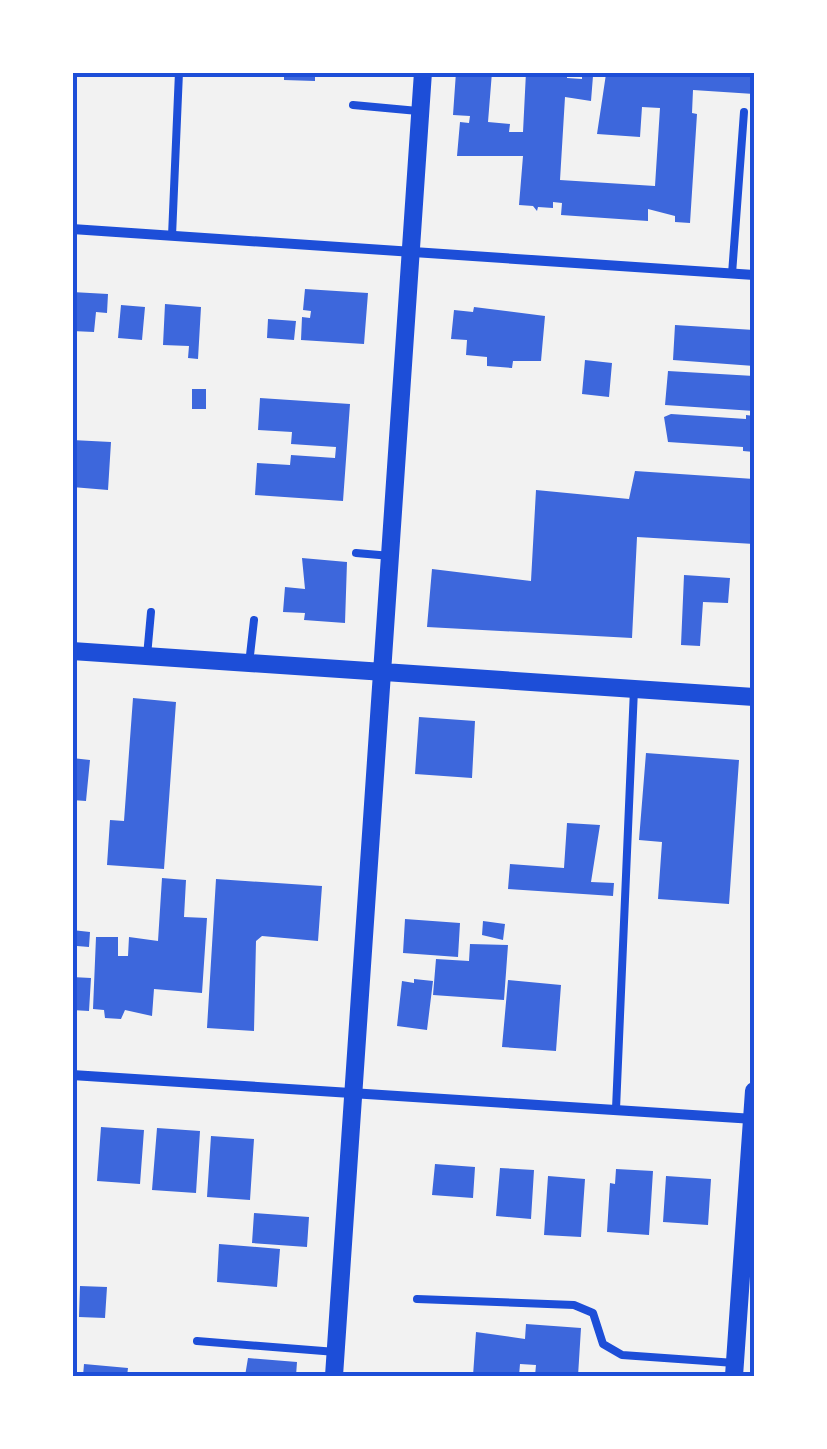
<svg xmlns="http://www.w3.org/2000/svg" width="827" height="1449" viewBox="0 0 827 1449" font-family="'PT Sans Narrow',sans-serif">
  <rect width="100%" height="100%" fill="#f2f2f2"/>
  <!-- building -->
  <path fill="#3d67dc" d="M284,72H315V81L284,80Z
    M456,72H492L488,122L510,124L509,132H523L526,72H567V78L582,79V75L593,76L591,101L565,97L560,180L655,186L660,108L642,107L640,137L597,134L606,74L754,72V94L693,90L692,113L697,114L690,223L675,222V216L648,209V221L561,215L562,203L553,202V208L538,207L537,211L533,206L519,205L523,156H457L460,122L469,123L470,116L453,115Z
    M305,289L368,293L364,344L301,340L302,317L310,318L311,311L303,310Z
    M72,292L108,294L107,313L96,312L94,332L72,331Z
    M165,304L201,307L198,359L188,358L189,346L163,345Z
    M121,305L145,307L142,340L118,338Z
    M474,307L545,316L541,361H513L512,368L487,366V357L466,355L467,340L451,339L454,310L473,312Z
    M268,319L296,321L294,340L267,338Z
    M675,325L754,330V366L673,360Z
    M585,360L612,363L609,397L582,394Z
    M668,371L754,376V411L665,405Z
    M192,389H206V409H192Z
    M260,398L350,404L343,501L255,495L257,463L290,465L291,455L335,458L336,447L291,444L292,432L258,430Z
    M671,414L746,419V415L754,416V452L743,451V447L668,442L664,417Z
    M72,440L111,442L108,490L72,487Z
    M635,471L754,479V544L637,537L632,638L427,627L432,569L531,581L536,490L629,499Z
    M302,558L347,562L345,623L304,620L305,613L283,612L285,587L305,589Z
    M684,575L730,578L728,603L703,602L700,646L681,645Z
    M133,698L176,702L164,869L107,865L110,820L124,821Z
    M419,717L475,721L472,778L415,774Z
    M646,753L739,760L729,904L658,899L662,842L639,840Z
    M72,758L90,760L86,801L72,800Z
    M567,823L600,825L591,882L614,883L613,896L508,889L510,864L564,868Z
    M162,878L186,880L184,917L207,918L202,993L154,989L152,1016L125,1010L121,1019L105,1018L104,1010L93,1009L96,937H118V956H128L129,937L158,941Z
    M216,879L322,886L318,941L262,936L256,941L254,1031L207,1028Z
    M405,919L460,923L458,957L403,953Z
    M483,921L505,924L503,940L482,935Z
    M72,930L90,932L89,947L77,946L75,968Z
    M470,944L508,945L504,1000L433,995L436,959L469,961Z
    M72,977L91,978L89,1011L72,1010Z
    M414,979L433,981L427,1030L397,1026L402,981L414,983Z
    M508,980L561,985L556,1051L502,1047Z
    M101,1127L144,1130L140,1184L97,1181Z
    M157,1128L200,1131L196,1193L152,1190Z
    M211,1136L254,1139L250,1200L207,1197Z
    M435,1164L475,1167L473,1198L432,1195Z
    M500,1168L534,1170L531,1219L496,1216Z
    M616,1169L653,1171L649,1235L607,1232L610,1183L615,1184Z
    M548,1176L585,1179L581,1237L544,1235Z
    M666,1176L711,1179L708,1225L663,1222Z
    M254,1213L309,1217L307,1247L252,1243Z
    M219,1244L280,1249L277,1287L217,1282Z
    M80,1286L107,1287L105,1318L79,1317Z
    M526,1324L581,1328L578,1376H535L536,1365L520,1364L519,1376H473L476,1332L525,1339Z
    M248,1358L297,1362L296,1376H245Z
    M84,1364L128,1368L127,1376H83Z"/>
  <g fill="none" stroke-linecap="round" stroke-linejoin="round">
    <!-- service -->
    <path stroke="#1d4ed8" stroke-width="8" d="M353,105L418,111
      M172,236L179,72
      M732,274L744,112
      M356,553L391,556
      M147,656L151,612
      M249,664L254,620
      M616,1109L634,689
      M417,1299L574,1305L593,1313L603,1344L622,1355L735,1363
      M197,1341L336,1352"/>
    <!-- minor -->
    <path stroke="#1d4ed8" stroke-width="10" d="M72,229L754,275
      M72,1075L754,1119"/>
    <!-- tertiary -->
    <path stroke="#1d4ed8" stroke-width="18" d="M72,651L754,697
      M334,1376L423,72
      M734,1376L754,1091"/>
  </g>
  <!-- border -->
  <rect width="827" height="1449" fill="none" stroke="#ffffff" stroke-width="150"/>
  <rect x="75" y="75" width="677" height="1299" fill="none" stroke="#1d4ed8" stroke-width="4"/>
</svg>
